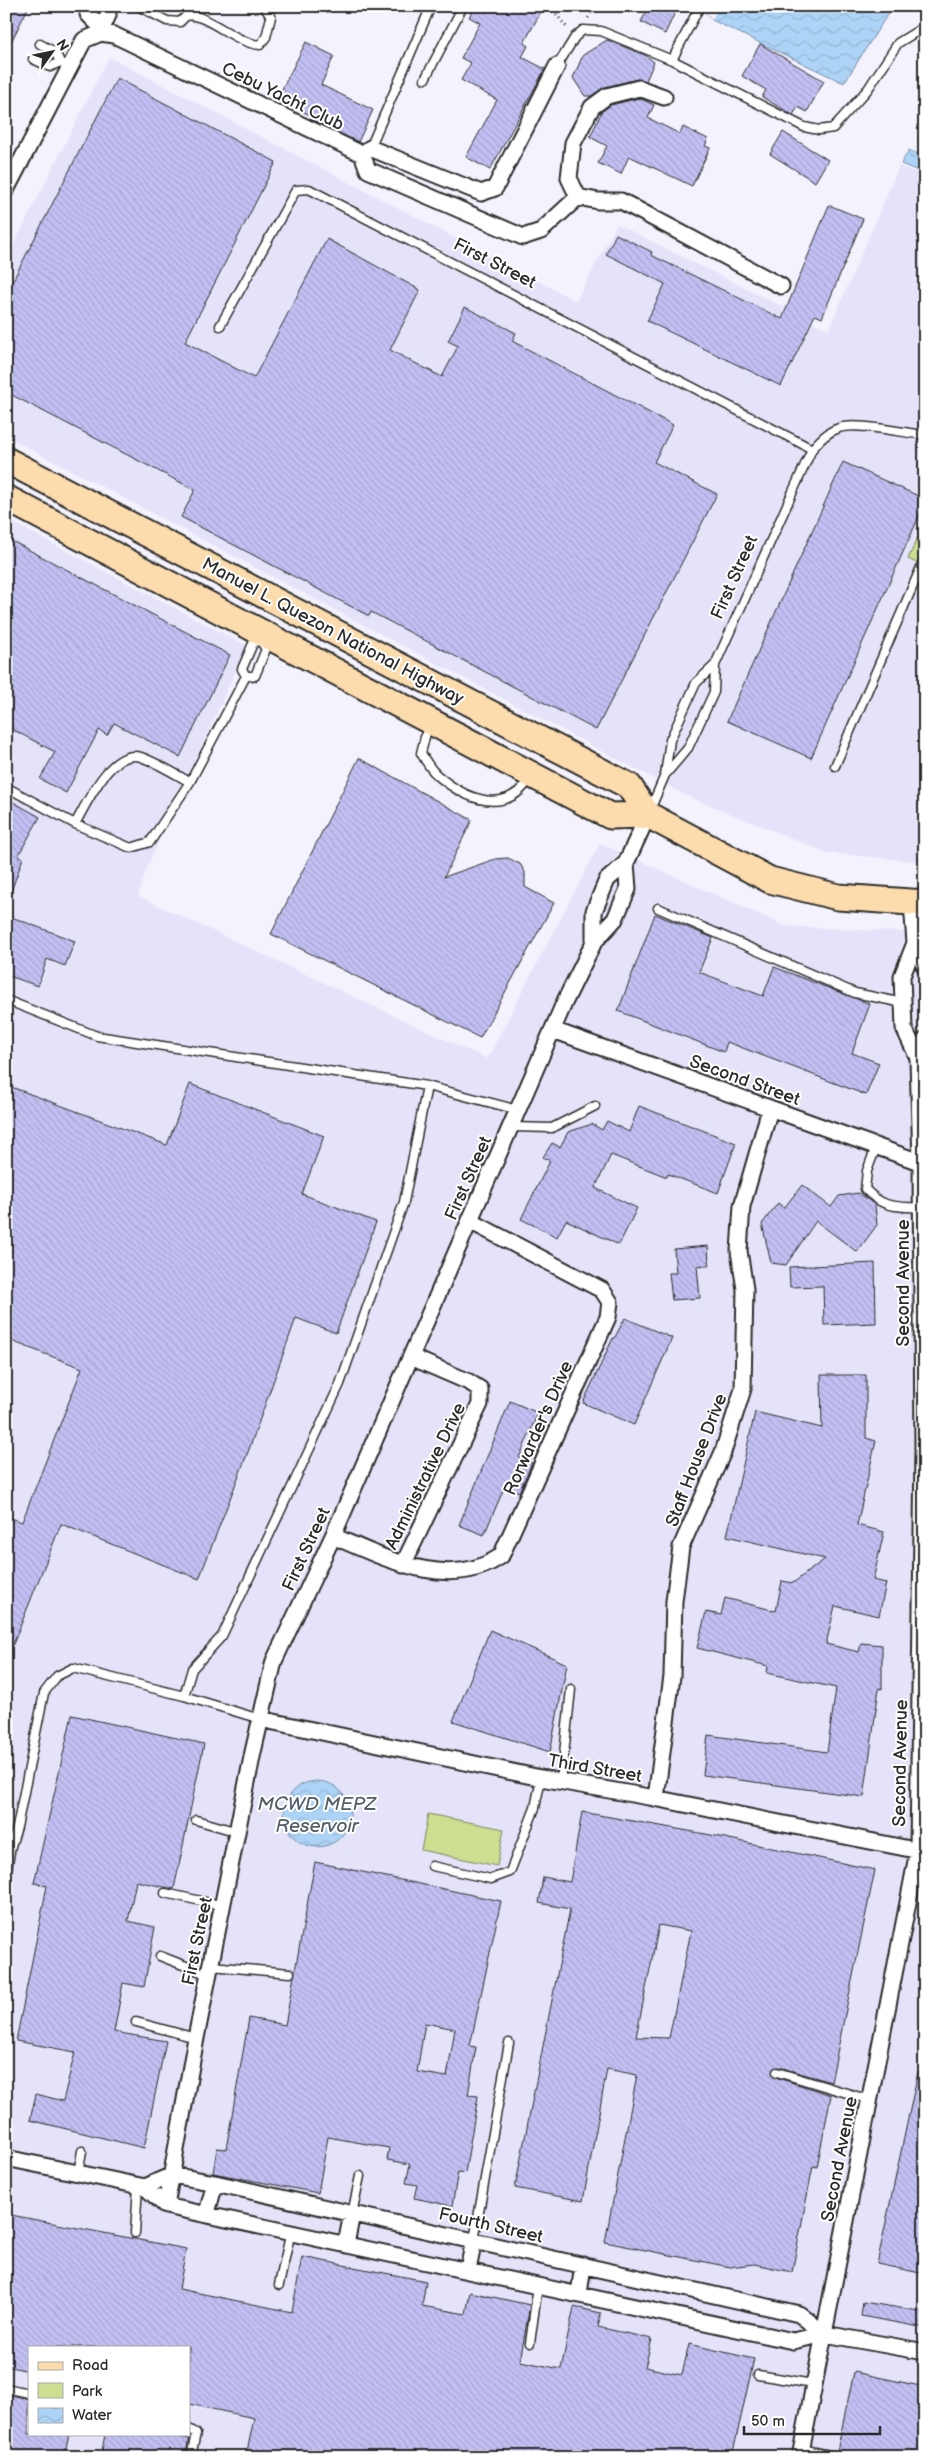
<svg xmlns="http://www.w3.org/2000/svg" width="931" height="2463" viewBox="0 0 931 2463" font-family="'Balsamiq Sans',sans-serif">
  <defs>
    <pattern id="water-waves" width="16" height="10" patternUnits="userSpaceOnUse" patternTransform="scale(1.25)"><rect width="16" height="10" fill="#add4f7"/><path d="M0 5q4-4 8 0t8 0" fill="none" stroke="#95b6d4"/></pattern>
    <pattern id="building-back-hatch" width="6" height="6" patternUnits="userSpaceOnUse" patternTransform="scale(1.25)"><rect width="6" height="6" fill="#c2c0f3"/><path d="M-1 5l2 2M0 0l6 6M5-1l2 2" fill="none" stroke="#a7a5d0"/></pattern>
  </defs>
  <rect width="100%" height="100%" fill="#f3f2fd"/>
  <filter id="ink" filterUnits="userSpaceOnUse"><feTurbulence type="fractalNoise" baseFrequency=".02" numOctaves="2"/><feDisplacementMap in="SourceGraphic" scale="10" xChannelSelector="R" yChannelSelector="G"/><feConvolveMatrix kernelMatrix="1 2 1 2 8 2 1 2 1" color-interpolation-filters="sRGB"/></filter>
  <g filter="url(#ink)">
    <!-- built -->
    <path fill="#e4e3fa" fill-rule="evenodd" d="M109,57L576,301L617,224L829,330L899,166L925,176V862L828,853L687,796L6,436V260Z
      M6,519L247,646L148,865L138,896L487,1059L600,843L785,926L925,933V2457H6ZM29,2347H189V2434H29Z"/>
    <!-- green -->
    <path fill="#cede91" stroke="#7c845e" d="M925,521V567L908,559Z
      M428,1814L504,1829L497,1866L421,1850Z"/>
    <!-- water -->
    <path fill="url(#water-waves)" stroke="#7990a5" d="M701,6H893L844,83L712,20Z
      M909,150L925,157V174L901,164Z
      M284 1814a33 33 0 1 1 66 0a33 33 0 1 1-66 0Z"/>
    <!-- pier -->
    <path fill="#f3f2fd" d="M701,6H719L712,20Z"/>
    <!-- building -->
    <path fill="url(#building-back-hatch)" stroke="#2b2b2b" fill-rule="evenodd" d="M6,6H29L6,52Z
      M475,6H544L524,43L528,46L522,57L545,69L490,170L466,157L497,100L461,80L471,63L461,58L480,23L469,17Z
      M649,6H678L665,34L641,22Z
      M607,40L645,55L654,62L646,81L637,79L605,87L591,96H585L573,78L583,55Z
      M306,42L334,56L321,85L373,110L358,142L310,119L312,116L277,99Z
      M760,44L824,81L807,112L798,107L793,115L762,97L766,90L742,76Z
      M117,78L276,162L185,342L254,378L327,239L420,290L390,350L442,377L458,346L448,341L465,307L516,333L512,341L673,425L654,462L717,494L596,730L371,612L369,616L181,517L195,490L6,392V294Z
      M639,98L654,105L648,118L680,134L683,127L708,139L705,146L710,148L692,186L629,156L621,174L598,163L607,146L590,137L602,111L611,105Z
      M783,132L828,160L815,182L770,154Z
      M829,205L863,219L822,318L815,315L781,386L647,321L665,284L606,254L616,234L652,252L651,255L782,319Z
      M843,462L925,499V503L811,758L727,721Z
      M6,538L230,655L180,757L114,723L107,735L99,730L66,793L40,779L55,752L6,726Z
      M359,758L472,820L444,877L495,859L508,858L520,864L525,872V887L554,903L480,1038L271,934Z
      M6,798L40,817L18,856L23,858L8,900H6Z
      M655,914L713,938L699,972L763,996L774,967L870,1004L852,1053L879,1063L866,1095L727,1042L724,1052L618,1011Z
      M6,915L75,941L65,966L47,959L38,986L6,975Z
      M190,1084L324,1136L302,1194L376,1222L336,1333L296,1318L251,1444L199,1579L61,1524L6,1662V1516L22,1522L82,1368L6,1339V1085L167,1145Z
      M639,1106L736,1143L718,1193L668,1174L667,1177L611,1155L595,1188L637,1208L619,1245L566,1220L557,1237L521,1219L550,1161L543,1157L552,1143L560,1147L568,1132L592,1124L602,1130L607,1121L629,1132Z
      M802,1185L831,1207L839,1196L859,1193L875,1205L877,1225L857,1252L816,1221L786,1265L771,1263L762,1224L778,1203L784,1208Z
      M708,1246L709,1265L697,1266L700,1298L672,1300L669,1273H676L674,1249Z
      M875,1263L876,1323L824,1325L823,1286L790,1287L789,1267Z
      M625,1318L672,1338L634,1425L583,1403L613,1338L614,1339Z
      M821,1375H866V1438L876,1441L857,1525L884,1532L873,1580L886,1583L879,1616L835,1606L826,1644L859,1652L861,1643L882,1645V1689L879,1688L864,1797L703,1775L708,1735L827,1752L836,1688L767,1673L768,1666L697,1648L706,1612L721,1615L725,1598L776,1611L782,1581L793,1583L825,1559L727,1536L755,1412L822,1428Z
      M510,1401L538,1413L519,1458L532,1463L519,1492L505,1486L484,1535L459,1525Z
      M490,1630L567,1664L550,1752L453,1721Z
      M72,1715L204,1744L174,1889L136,1881L128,1921L155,1927L144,1987L123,1983L114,2032L166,2041L144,2148L30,2120L36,2094L63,2101L75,2052L16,2041L47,1886L34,1883Z
      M582,1812L711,1835L875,1870L831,2082L779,2067L774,2068L772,2071L775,2077L831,2095L817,2167L813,2166L792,2272L754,2264L730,2267L605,2242L637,2075L607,2069L583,2201L515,2188L570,1909L539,1903L543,1877L570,1882ZM659,1925L691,1931L669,2038L636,2037Z
      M315,1862L501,1901L470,2046L476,2047L468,2095L478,2096L465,2173L458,2172L452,2206L414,2198L417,2185L406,2183L410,2164L387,2160L389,2148L328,2137L318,2193L213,2173L217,2148L226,2149L249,2018L285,2025ZM425,2023L455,2029L447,2077L417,2072Z
      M918,2072L925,2073V2274L877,2264Z
      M6,2214L186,2249L179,2289L292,2312L302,2257L426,2281L422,2306L466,2314L470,2292L530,2305L520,2361L561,2369L574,2307L601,2313L598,2327L652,2339L645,2367L682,2375L689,2344L754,2359L732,2457H600L574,2451L572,2457H246L254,2418L189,2404V2347H29V2371L6,2366Z
      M863,2302L925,2312V2328L861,2316Z
      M854,2372L925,2387V2457H854L837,2451Z
      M6,2394L29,2399V2434H69L64,2457H6Z
      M105,2434H165L189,2439L185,2457H101Z"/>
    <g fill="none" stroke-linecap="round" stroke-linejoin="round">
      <!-- lane casing -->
      <g stroke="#2b2b2b" stroke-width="11">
        <path id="lane" d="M138,6L167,21L180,22L186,16C204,11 234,43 260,45L266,37L271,17L264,6
          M40,44L55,52L60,62L70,68
          M33,59L50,67L60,62
          M672,60L700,6
          M557,66L575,37L583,30L601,31L672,60L804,127L819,130L833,128L868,89L898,43L919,30H925
          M425,79L463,6
          M370,148L431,6
          M220,326L296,190L309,189L812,449
          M428,725L421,753C425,760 430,769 437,775C465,799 506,817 530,778
          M835,766L925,558
          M665,775L688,748L714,692L715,665
          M6,787L75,824L131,848L150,842L190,782L246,676L242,669L254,641L261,642L266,649L255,676H246
          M650,810L665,775L670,740L696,683L715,665L812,449C820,440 827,432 839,428C856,422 905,433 925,435
          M75,824C87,803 111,748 141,757C158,763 175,774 190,782
          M658,908L855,993L903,1003
          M6,1000L97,1036L427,1086L518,1110
          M511,1127L552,1128L595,1106
          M876,1147L867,1171L865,1189C884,1209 895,1206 922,1208
          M184,1696L192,1669L222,1636L340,1384L404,1202L427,1086
          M561,1782L571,1689
          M196,1820L238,1832
          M6,1845L11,1846L17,1827L44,1693L57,1676L73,1668L184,1696L260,1719
          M432,1866L491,1879L510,1872L535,1808L541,1778
          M6,1875L11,1846
          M165,1893L224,1906
          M160,1956L209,1975
          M211,1966L290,1973
          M136,2022L196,2038
          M777,2072L870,2100
          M78,2173L82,2151
          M352,2214L360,2176
          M135,2233L138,2186
          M474,2240L509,2043
          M279,2285L291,2231
          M530,2343L538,2286
          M758,2375L813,2384
          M6,2388L29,2393
          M189,2429L196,2433L191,2457
          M801,2449L839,2457"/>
      </g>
      <!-- street casing -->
      <g stroke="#2b2b2b" stroke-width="19">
        <path id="street" d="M90,6L88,14L96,22H105L108,15
          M362,154L370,148L481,193L495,188L557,66
          M362,154L368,170L523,237L541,231L578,197
          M6,190L84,40L101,33L114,35L362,154
          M578,197L598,201H621L781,286
          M578,197L569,178L573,143L592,107L607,96L639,88L664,97
          M912,903L915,943L925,967
          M594,942V911L607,880L626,863L648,815
          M553,1030L925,1164
          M918,1058L925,1040
          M333,1536C385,1558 449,1592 501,1556L608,1317L610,1302L602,1290L470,1221
          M403,1565L480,1404V1389L469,1382L411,1357
          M260,1719L541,1778L649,1797L925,1852
          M656,1798L672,1676L674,1601L681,1547L723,1452L743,1389L745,1289L739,1251L742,1206L770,1109
          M6,2158L145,2187L166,2206L793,2341L825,2334L925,2352
          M145,2187L172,2175L215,2183L799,2314L825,2334
          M166,2206L196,2038L253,1752L274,1661L333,1536L565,1001L594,942L615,919L628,889L626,863
          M207,2213L215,2183
          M346,2244L352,2214
          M468,2270L474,2240
          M579,2294L583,2265
          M800,2457L918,1851L923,1449L921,1163L918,1058L904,1028L902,976L915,943"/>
      </g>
      <!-- primary casing -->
      <g stroke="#2b2b2b" stroke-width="29">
        <path id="primary" d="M6,460L629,786L648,815L770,880L838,897L925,903
          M6,498L610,816L648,815"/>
      </g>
      <!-- path -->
      <path stroke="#2b2b2b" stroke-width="3" stroke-dasharray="1 4" stroke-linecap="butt" d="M550,6L568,29
        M588,18L594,6"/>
      <!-- lane -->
      <use href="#lane" stroke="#fff" stroke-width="8"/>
      <!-- street -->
      <use href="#street" stroke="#fff" stroke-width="15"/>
      <!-- primary -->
      <use href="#primary" stroke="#fcdcac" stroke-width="25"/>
    </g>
  </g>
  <g text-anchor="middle" stroke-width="4" stroke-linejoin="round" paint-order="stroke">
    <!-- street labels -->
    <g font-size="18" fill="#2b2b2b" stroke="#fff">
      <text transform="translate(283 96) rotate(26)" y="6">Cebu Yacht Club</text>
      <text transform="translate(495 263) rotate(27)" y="6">First Street</text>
      <text transform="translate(734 577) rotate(-66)" y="6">First Street</text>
      <text transform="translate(333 631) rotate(28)" y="6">Manuel L. Quezon National Highway</text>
      <text transform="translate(745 1080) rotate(20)" y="6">Second Street</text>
      <text transform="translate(468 1178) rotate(-66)" y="6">First Street</text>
      <text transform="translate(903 1283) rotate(-90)" y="6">Second Avenue</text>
      <text transform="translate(538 1428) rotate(-66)" y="6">Rorwarder's Drive</text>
      <text transform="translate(696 1460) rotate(-69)" y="6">Staff House Drive</text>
      <text transform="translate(425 1476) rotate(-64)" y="6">Administrative Drive</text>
      <text transform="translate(306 1549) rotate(-65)" y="6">First Street</text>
      <text transform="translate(900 1763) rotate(-89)" y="6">Second Avenue</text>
      <text transform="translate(595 1768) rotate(10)" y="6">Third Street</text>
      <text transform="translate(197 1941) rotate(-78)" y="6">First Street</text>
      <text transform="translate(839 2159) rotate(-79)" y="6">Second Avenue</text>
      <text transform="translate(491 2225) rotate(13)" y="6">Fourth Street</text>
    </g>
    <!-- water labels -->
    <g font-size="19" font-style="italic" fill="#525e68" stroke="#fff">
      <text x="317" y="1810">MCWD MEPZ<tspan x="317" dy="22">Reservoir</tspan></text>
    </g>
  </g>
  <!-- margin -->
  <rect width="931" height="2463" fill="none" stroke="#fff" stroke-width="25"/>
  <rect x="12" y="12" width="906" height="2438" fill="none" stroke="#2b2b2b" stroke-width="2" filter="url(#ink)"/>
  <!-- legend -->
  <rect x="28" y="2346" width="162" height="90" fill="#ffffff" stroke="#aaaaaa"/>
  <rect x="38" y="2362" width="25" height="8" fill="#fcdcac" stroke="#aaaaaa"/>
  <text x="72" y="2370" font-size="15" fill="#2b2b2b">Road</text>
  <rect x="38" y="2383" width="25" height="15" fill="#cede91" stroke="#aaaaaa"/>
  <text x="72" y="2396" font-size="15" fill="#2b2b2b">Park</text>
  <rect x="38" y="2408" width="25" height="15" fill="url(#water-waves)" stroke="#aaaaaa"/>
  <text x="72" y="2420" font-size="15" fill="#2b2b2b">Water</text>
  <!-- north arrow -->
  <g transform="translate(52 52) rotate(57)" stroke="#ffffff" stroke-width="4" paint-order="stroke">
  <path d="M0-4L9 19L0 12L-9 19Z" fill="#2b2b2b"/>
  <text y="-8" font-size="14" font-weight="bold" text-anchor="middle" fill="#2b2b2b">N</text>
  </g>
  <!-- scale -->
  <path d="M744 2426v8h136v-8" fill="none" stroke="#2b2b2b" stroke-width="2.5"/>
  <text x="751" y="2426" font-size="15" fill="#2b2b2b" stroke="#ffffff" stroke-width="4" paint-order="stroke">50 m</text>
</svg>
